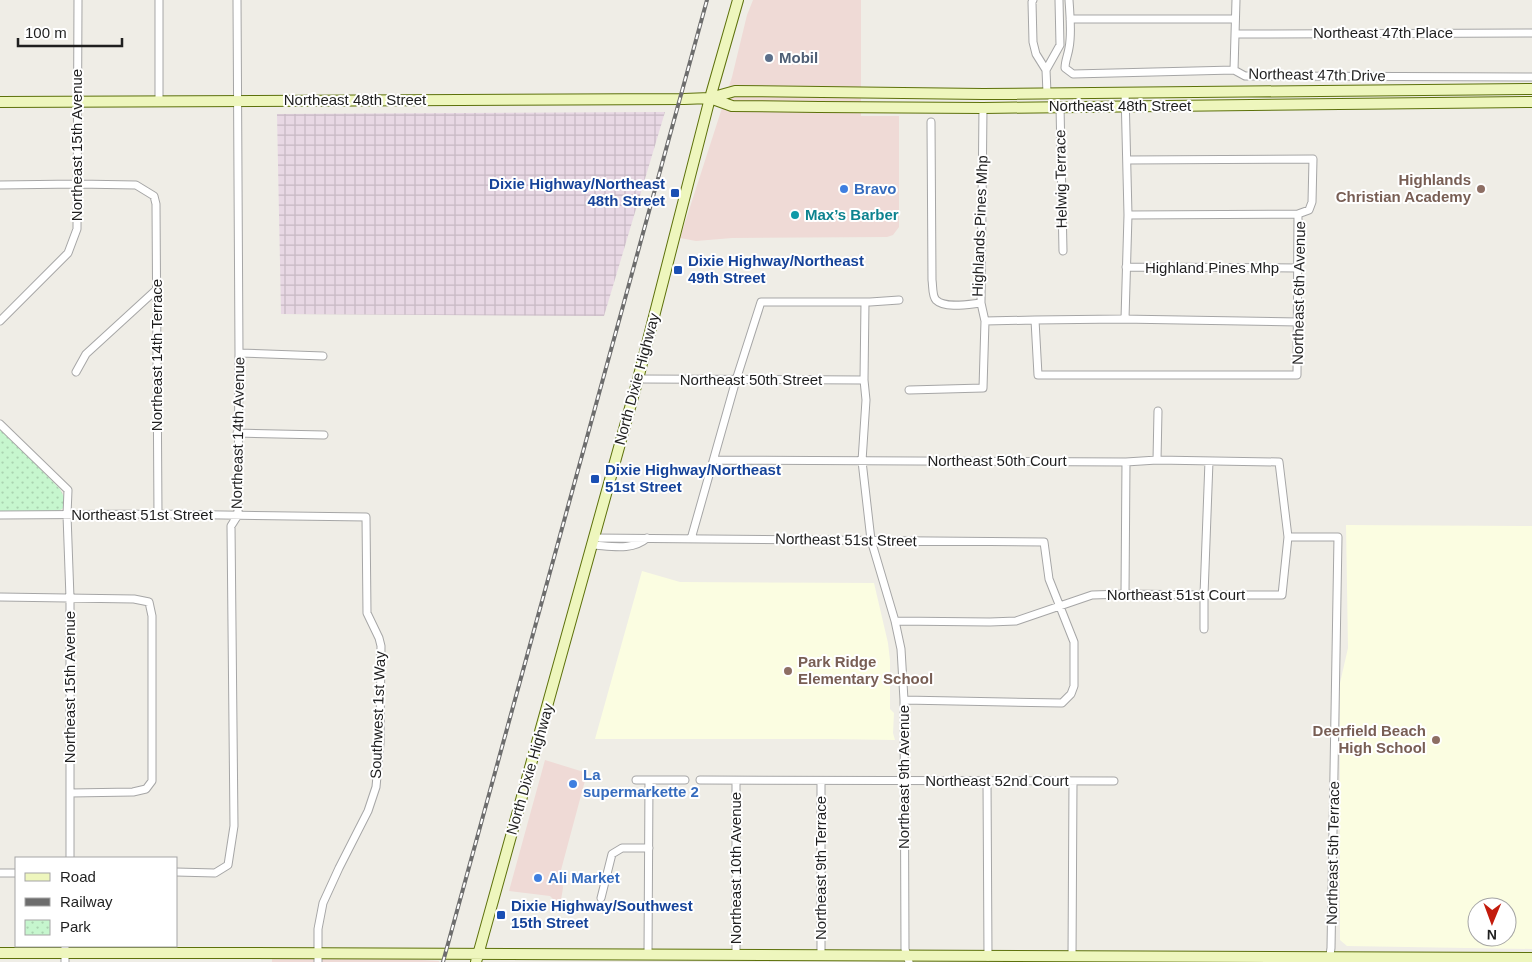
<svg xmlns="http://www.w3.org/2000/svg" width="1532" height="962" viewBox="0 0 1532 962" font-family="Arial,sans-serif">
  <defs>
    <pattern id="industrial-grid" width="8" height="8" patternUnits="userSpaceOnUse" patternTransform="scale(1.25)"><rect width="8" height="8" fill="#e8d8e4"/><path d="M0 4h8M4 0v8" fill="none" stroke="#c7b9c3"/></pattern>
    <pattern id="park-dots" width="8" height="8" patternUnits="userSpaceOnUse" patternTransform="scale(1.25)"><rect width="8" height="8" fill="#c6f6ce"/><path d="M2 2h.1M6 6h.1" fill="none" stroke="#aad2b0" stroke-width="1.8" stroke-linecap="round"/></pattern>
  </defs>
  <rect width="100%" height="100%" fill="#efede6"/>
  <!-- commercial -->
  <path fill="#efdad6" d="M753,0H861V116H899V227L893,235L887,237L732,238L696,241L680,238L732,77L747,15Z
    M545,760L587,773L561,870L563,888L561,900L555,901L550,896L509,891Z
    M272,956L386,958L439,961V962H272Z"/>
  <!-- industrial -->
  <path fill="url(#industrial-grid)" d="M665,112L604,316L281,314L277,114Z"/>
  <!-- education -->
  <path fill="#fbfde1" fill-rule="evenodd" d="M1346,525L1532,526V949L1347,946L1340,940V683L1348,648ZM1477,907H1507V937H1477Z
    M642,571L680,582L874,583L888,643L890,660V709L894,713L893,733L895,740L831,739H595Z"/>
  <!-- park -->
  <path fill="url(#park-dots)" d="M0,428L60,489L65,499V507L57,512L0,513Z"/>
  <g fill="none" stroke-linecap="round" stroke-linejoin="round">
    <!-- street casing -->
    <g stroke="#a6a6a6" stroke-width="9">
      <path id="street" d="M159,0V101
        M1033,0L1032,2L1033,42L1036,54L1046,70L1047,93
        M1069,0C1070,16 1072,33 1069,48C1068,55 1065,61 1065,68L1073,74L1234,70L1245,76L1532,77
        M1070,19H1235
        M1235,34L1532,33
        M1046,70L1060,45L1059,0
        M1234,70L1236,0
        M1060,106L1063,251
        M931,122L932,280C933,286 932,296 936,300C945,309 970,304 981,303
        M0,185L77,184L136,185L154,196L156,204L158,514
        M1128,215L1298,214
        M1126,267L1298,268
        M865,302L864,380L866,400L862,461L871,540L895,621L901,649L904,700L905,949L909,962
        M1125,319L1128,215L1125,92
        M1035,320L1121,319L1298,322
        M0,321L68,253L77,229L78,0
        M985,321L1035,320L1038,375H1297L1298,214L1309,210L1312,202L1313,159L1127,160
        M239,353L323,356
        M76,372L86,354L157,289
        M638,379L864,380
        M909,390L983,388L985,321L981,303L983,108
        M0,424L68,490L67,515L70,598V858
        M237,433L324,435
        M714,460L1126,462L1157,460L1279,462L1288,537L1282,595H1204L1125,594L1092,595L1016,621L990,622L895,621
        M1157,460L1158,411
        M0,515L158,514L366,517L367,613L379,638L381,646L380,743L376,787L368,811L339,868L323,903L318,929V962
        M1288,537H1338L1331,948L1329,962
        M594,538L1044,542L1049,579L1074,642V686L1071,694L1062,703L904,700
        M691,539L736,380L761,302H870L899,300
        M592,545C611,546 632,551 647,538
        M1125,594L1126,462
        M0,597L134,599L149,602L152,616V781L146,789L133,792L71,793
        M1204,629V595L1209,461
        M636,780H685
        M700,780L1114,781
        M987,781L988,957
        M176,872L215,873L228,865L234,826L231,526L238,515L239,353L237,0
        M0,873H16
        M601,898L612,854L622,848H649
        M648,954L649,781
        M736,955V781
        M821,956V781
        M1072,957L1073,781
        M65,962V946"/>
    </g>
    <!-- secondary casing -->
    <g stroke="#5d710b" stroke-width="12">
      <path id="secondary" d="M710,98L732,106L819,107L983,108L1532,102
        M0,102L684,99L710,98L735,91L983,94L1532,89
        M0,953H229L1532,958
        M476,962L638,379L710,98L738,0"/>
    </g>
    <!-- street -->
    <use href="#street" stroke="#fff" stroke-width="7"/>
    <!-- secondary -->
    <use href="#secondary" stroke="#eef6bd" stroke-width="10"/>
    <!-- rail casing -->
    <g stroke="#6d6d6d" stroke-width="4">
      <path id="rail" d="M443,962L707,0"/>
    </g>
    <!-- rail -->
    <use href="#rail" stroke="#fff" stroke-width="2" stroke-dasharray="5.5" stroke-linecap="butt"/>
  </g>
  <!-- markers -->
  <circle fill="#5c6f8a" stroke="#fff" stroke-width="2" cx="769" cy="58" r="5"/>
  <g fill="#3f7fe0" stroke="#fff" stroke-width="2">
    <circle cx="844" cy="189" r="5"/>
    <circle cx="573" cy="784" r="5"/>
    <circle cx="538" cy="878" r="5"/>
  </g>
  <g fill="#8d6e63" stroke="#fff" stroke-width="2">
    <circle cx="1481" cy="189" r="5"/>
    <circle cx="788" cy="671" r="5"/>
    <circle cx="1436" cy="740" r="5"/>
  </g>
  <g fill="#1a4fb4" stroke="#fff" stroke-width="2">
    <rect x="670" y="188" width="10" height="10" rx="2.5"/>
    <rect x="673" y="265" width="10" height="10" rx="2.5"/>
    <rect x="590" y="474" width="10" height="10" rx="2.5"/>
    <rect x="496" y="910" width="10" height="10" rx="2.5"/>
  </g>
  <circle fill="#0f9aa8" stroke="#fff" stroke-width="2" cx="795" cy="215" r="5"/>
  <g text-anchor="middle" stroke-width="4" stroke-linejoin="round" paint-order="stroke">
    <!-- street labels -->
    <g font-size="15" fill="#1f1f1f" stroke="#fff">
      <text x="1383" y="38">Northeast 47th Place</text>
      <text transform="translate(1317 75) rotate(1)" y="5">Northeast 47th Drive</text>
      <text x="355" y="105">Northeast 48th Street</text>
      <text x="1120" y="111">Northeast 48th Street</text>
      <text transform="translate(77 145) rotate(-90)" y="5">Northeast 15th Avenue</text>
      <text transform="translate(1061 179) rotate(-91)" y="5">Helwig Terrace</text>
      <text transform="translate(980 226) rotate(-88)" y="5">Highlands Pines Mhp</text>
      <text x="1212" y="273">Highland Pines Mhp</text>
      <text transform="translate(1299 293) rotate(-89)" y="5">Northeast 6th Avenue</text>
      <text transform="translate(157 355) rotate(-90)" y="5">Northeast 14th Terrace</text>
      <text transform="translate(637 379) rotate(-75)" y="5">North Dixie Highway</text>
      <text x="751" y="385">Northeast 50th Street</text>
      <text transform="translate(238 433) rotate(-89)" y="5">Northeast 14th Avenue</text>
      <text x="997" y="466">Northeast 50th Court</text>
      <text x="142" y="520">Northeast 51st Street</text>
      <text transform="translate(846 540) rotate(1)" y="5">Northeast 51st Street</text>
      <text x="1176" y="600">Northeast 51st Court</text>
      <text transform="translate(70 687) rotate(-90)" y="5">Northeast 15th Avenue</text>
      <text transform="translate(378 715) rotate(-88)" y="5">Southwest 1st Way</text>
      <text transform="translate(530 769) rotate(-74)" y="5">North Dixie Highway</text>
      <text transform="translate(904 777) rotate(-90)" y="5">Northeast 9th Avenue</text>
      <text x="997" y="786">Northeast 52nd Court</text>
      <text transform="translate(1333 853) rotate(-89)" y="5">Northeast 5th Terrace</text>
      <text transform="translate(736 868) rotate(-90)" y="5">Northeast 10th Avenue</text>
      <text transform="translate(821 868) rotate(-90)" y="5">Northeast 9th Terrace</text>
    </g>
    <!-- service labels -->
    <g font-size="15" font-weight="bold" fill="#4e5e75" stroke="#fff" text-anchor="start">
      <text x="779" y="63">Mobil</text>
    </g>
    <!-- education labels -->
    <g font-size="15" font-weight="bold" fill="#785e54" stroke="#fff" text-anchor="end">
      <text x="1471" y="185">Highlands<tspan x="1471" dy="17">Christian Academy</tspan></text>
      <text x="798" y="667" text-anchor="start">Park Ridge<tspan x="798" dy="17">Elementary School</tspan></text>
      <text x="1426" y="736">Deerfield Beach<tspan x="1426" dy="17">High School</tspan></text>
    </g>
    <!-- transit labels -->
    <g font-size="15" font-weight="bold" fill="#164399" stroke="#fff" text-anchor="start">
      <text x="665" y="189" text-anchor="end">Dixie Highway/Northeast<tspan x="665" dy="17">48th Street</tspan></text>
      <text x="688" y="266">Dixie Highway/Northeast<tspan x="688" dy="17">49th Street</tspan></text>
      <text x="605" y="475">Dixie Highway/Northeast<tspan x="605" dy="17">51st Street</tspan></text>
      <text x="511" y="911">Dixie Highway/Southwest<tspan x="511" dy="17">15th Street</tspan></text>
    </g>
    <!-- shop labels -->
    <g font-size="15" font-weight="bold" fill="#366cbe" stroke="#fff" text-anchor="start">
      <text x="854" y="194">Bravo</text>
      <text x="583" y="780">La<tspan x="583" dy="17">supermarkette 2</tspan></text>
      <text x="548" y="883">Ali Market</text>
    </g>
    <!-- culture labels -->
    <g font-size="15" font-weight="bold" fill="#0d838f" stroke="#fff" text-anchor="start">
      <text x="805" y="220">Max’s Barber</text>
    </g>
  </g>
  <!-- legend -->
  <rect x="15" y="857" width="162" height="90" fill="#ffffff" stroke="#a5a5a5"/>
  <rect x="25" y="873" width="25" height="8" fill="#eef6bd" stroke="#a5a5a5"/>
  <text x="60" y="882" font-size="15" fill="#1f1f1f">Road</text>
  <rect x="25" y="898" width="25" height="8" fill="#6d6d6d" stroke="#a5a5a5"/>
  <text x="60" y="907" font-size="15" fill="#1f1f1f">Railway</text>
  <rect x="25" y="920" width="25" height="15" fill="url(#park-dots)" stroke="#a5a5a5"/>
  <text x="60" y="932" font-size="15" fill="#1f1f1f">Park</text>
  <!-- north arrow -->
  <g transform="translate(1492 922) rotate(181)"><circle r="24" fill="#ffffff" stroke="#a5a5a5"/>
  <path d="M0-4L9 19L0 12L-9 19Z" fill="#c31b0c"/>
  <text y="-8" font-size="14" font-weight="bold" text-anchor="middle" fill="#1f1f1f">N</text>
  </g>
  <!-- scale -->
  <path d="M18 38v8h104v-8" fill="none" stroke="#1f1f1f" stroke-width="2.5"/>
  <text x="25" y="38" font-size="15" fill="#1f1f1f" stroke="#ffffff" stroke-width="4" paint-order="stroke">100 m</text>
</svg>
